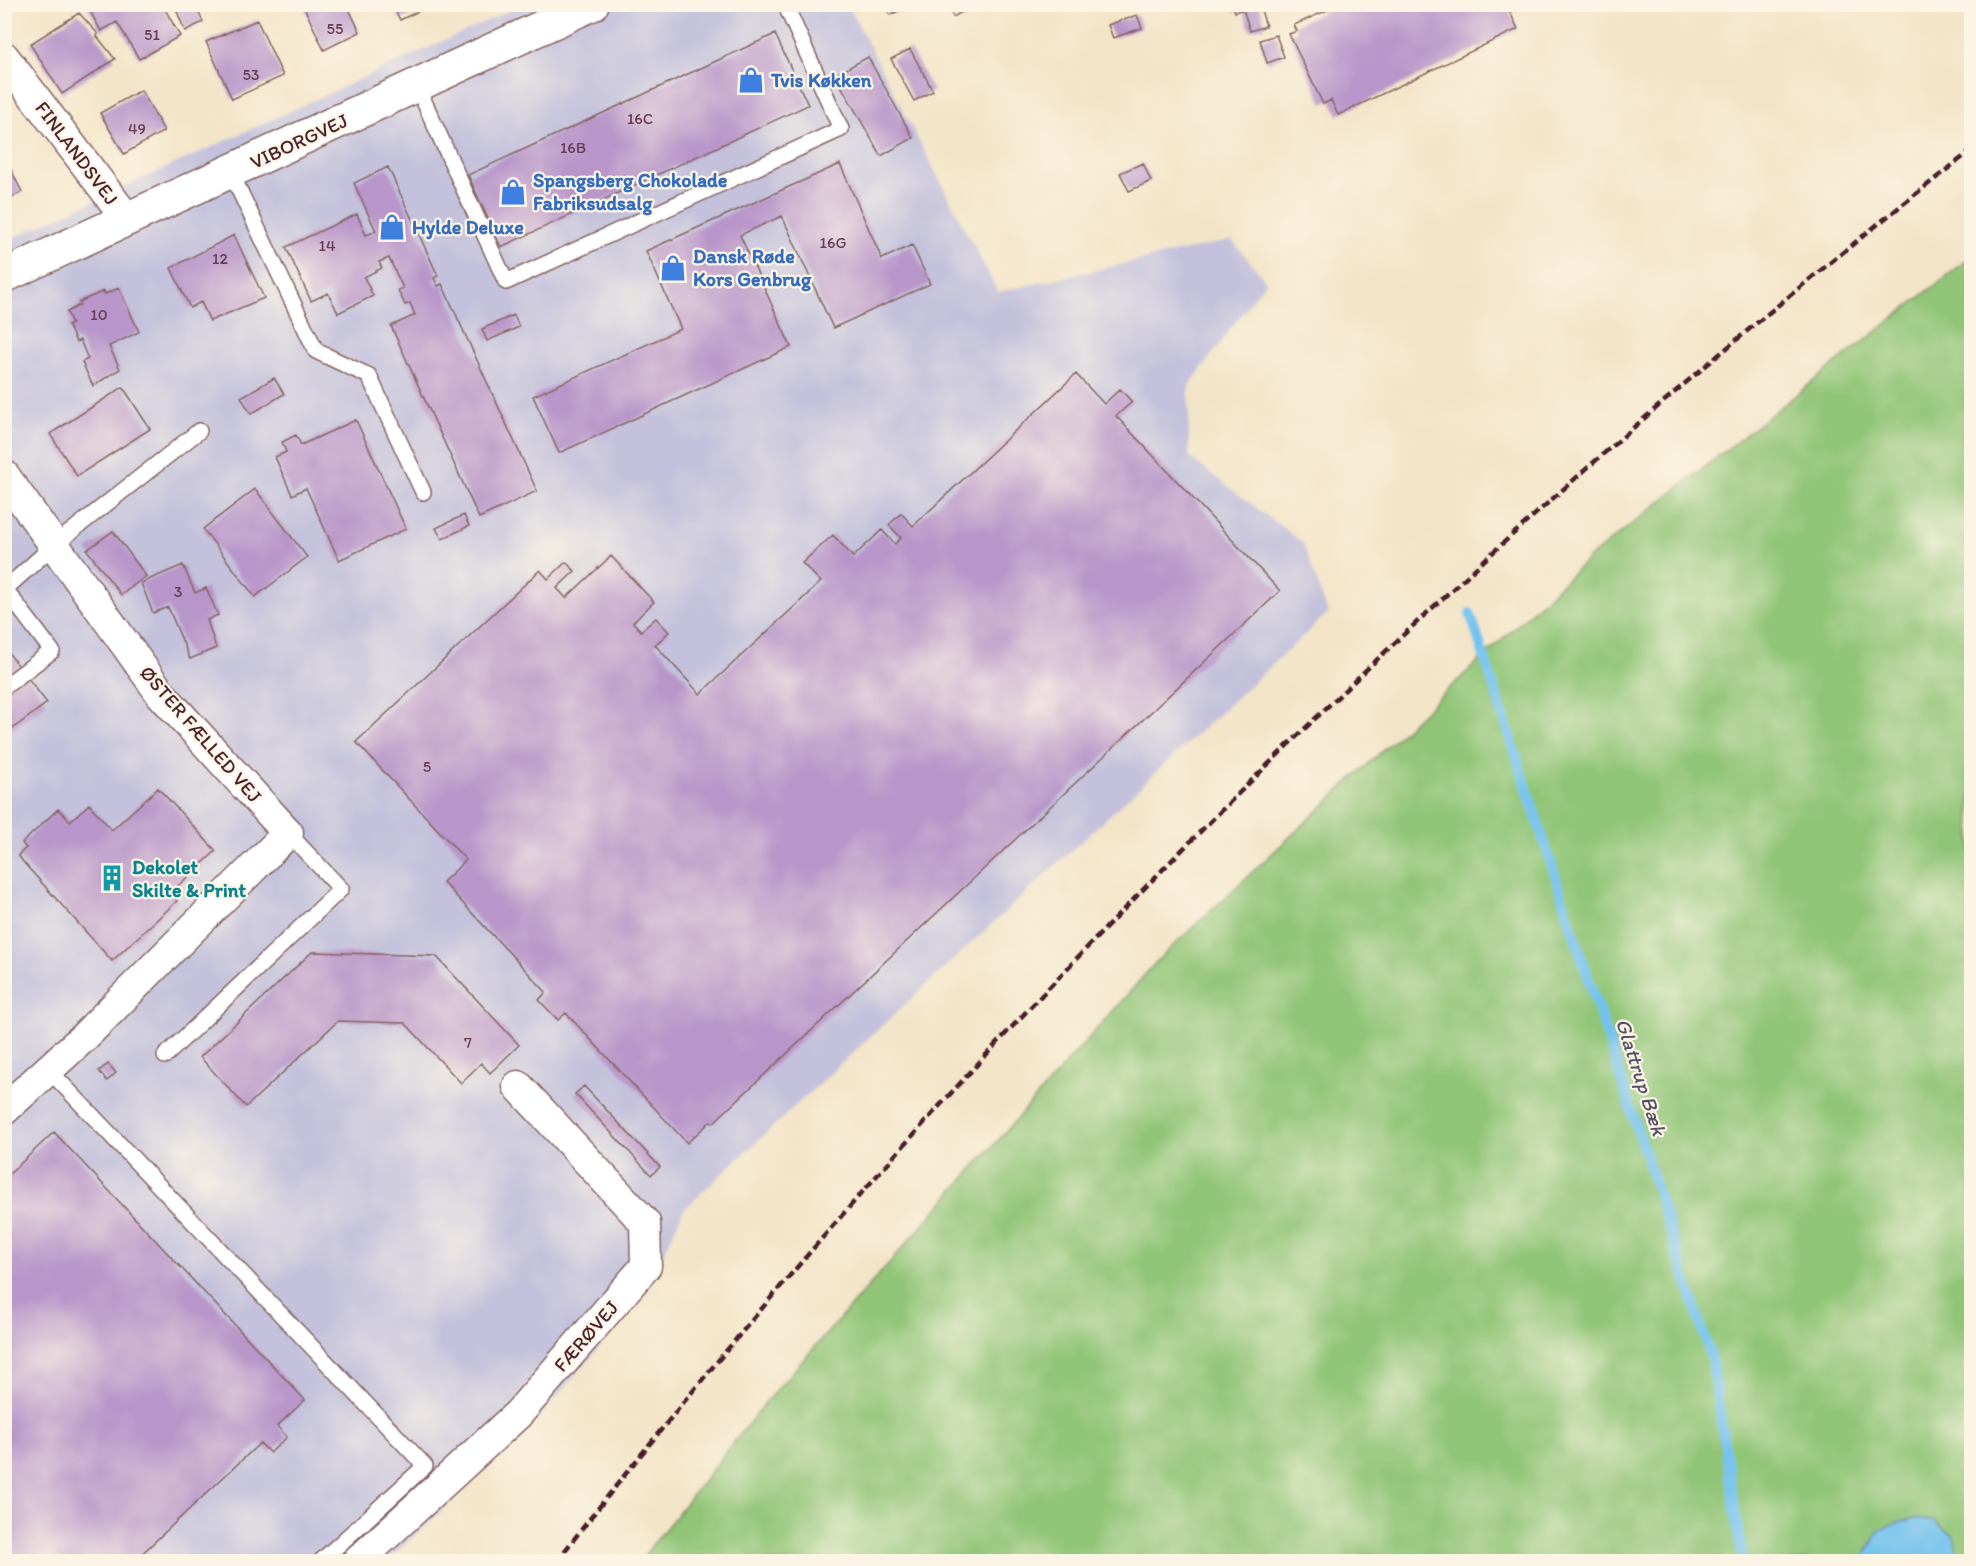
<svg xmlns="http://www.w3.org/2000/svg" width="1976" height="1566" viewBox="0 0 1976 1566" font-family="Itim,sans-serif">
  <rect width="100%" height="100%" fill="#fcf5e5"/>
  <filter id="ink" filterUnits="userSpaceOnUse"><feTurbulence type="fractalNoise" baseFrequency=".0167" numOctaves="2"/><feDisplacementMap in="SourceGraphic" scale="12" xChannelSelector="R" yChannelSelector="G"/><feConvolveMatrix kernelMatrix="1 2 1 2 8 2 1 2 1" color-interpolation-filters="sRGB"/></filter>
  <filter id="wash" filterUnits="userSpaceOnUse"><feTurbulence type="fractalNoise" baseFrequency=".008" numOctaves="4" result="noise"/><feDisplacementMap in="SourceGraphic" scale="24" xChannelSelector="R" yChannelSelector="G"/><feGaussianBlur stdDeviation="1.35" result="paint"/><feColorMatrix in="noise" values="0 0 0 0 0 0 0 0 0 0 0 0 0 0 0 0 0 1.4 0 .05"/><feComposite in="paint" operator="in"/></filter>
  <g filter="url(#wash)">
    <rect width="100%" height="100%" fill="#f3e4c7"/>
    <!-- industrial -->
    <path fill="#c3c1dc" d="M522,5H848L998,292L1232,240L1266,281L1189,386V457L1303,543L1328,613L684,1209L647,1291L526,1433L387,1561H5L4,242Z"/>
    <!-- green -->
    <path fill="#90c476" stroke="#6d7250" stroke-width="1.5" d="M1971,257V1561L639,1562L765,1403L1158,960L1589,558Z"/>
    <!-- water -->
    <path fill="#73c2ee" stroke="#5e708c" stroke-width="1.5" d="M1914,1518L1933,1520L1954,1536L1959,1561H1861L1880,1529Z"/>
    <g fill="none" stroke-linecap="round" stroke-linejoin="round">
      <!-- stream -->
      <path stroke="#73c2ee" stroke-width="10" d="M1470,613L1711,1357L1743,1562"/>
    </g>
    <g id="blocks">
      <!-- building -->
      <path fill="#b996c9" d="M86,4H162L180,36L139,59L117,22L101,31Z
        M174,4H195L203,22L185,31Z
        M392,4H433L400,20Z
        M885,4H905L906,7L890,15Z
        M960,4L964,11L953,17L950,10Z
        M1233,4H1259L1266,26L1250,31L1243,9L1235,12Z
        M1341,4H1353L1355,9L1364,4H1506L1518,29L1338,115L1331,100L1323,104L1289,34L1297,31L1294,25Z
        M303,5H347L360,32L324,50Z
        M79,13L98,34L96,35L115,59L62,94L30,44Z
        M1137,15L1142,28L1113,38L1108,25Z
        M257,20L283,76L232,99L206,42Z
        M775,34L808,105L501,247L468,175Z
        M1276,35L1284,57L1267,63L1260,40Z
        M910,49L933,91L914,101L891,59Z
        M868,57L913,138L881,156L835,75Z
        M141,90L164,131L124,154L100,113Z
        M1143,163L1151,181L1129,191L1120,173Z
        M840,164L882,259L912,245L930,284L833,328L782,216L740,235L791,347L559,453L533,396L681,329L646,251Z
        M388,167L438,276L434,278L438,286L442,284L537,491L479,518L391,326L415,315L410,303L405,305L398,290L403,288L389,258L379,262L382,268L364,277L373,296L338,313L328,293L311,301L286,247L357,214L366,235L376,231L354,183Z
        M11,170L22,192L4,201V173Z
        M234,235L264,298L210,321L201,302L190,308L171,268Z
        M119,288L139,332L109,346L120,369L93,386L82,362L88,359L80,340L76,342L68,325L72,324L67,312L80,305L79,302L104,291L105,294Z
        M514,315L519,327L487,341L482,329Z
        M1076,374L1104,404L1120,389L1132,402L1116,416L1280,591L713,1123L711,1121L687,1143L566,1013L558,1020L539,1000L546,992L443,882L466,860L356,742L540,570L548,579L566,562L575,571L557,588L566,598L611,556L654,602L633,622L641,631L656,618L669,632L655,645L700,694L821,582L802,563L833,535L853,557L882,530L895,544L901,538L889,525L901,513L913,526Z
        M274,378L284,394L251,414L241,397Z
        M123,387L150,429L77,476L50,434Z
        M356,420L406,529L339,560L306,488L292,495L275,457L286,452L282,442L296,435L301,445Z
        M255,489L307,557L255,597L203,529Z
        M464,515L469,526L442,539L436,528Z
        M113,531L146,576L121,595L87,550Z
        M183,565L195,593L206,588L218,615L207,620L216,648L190,659L168,607L153,613L141,583Z
        M4,647L47,703L4,735Z
        M158,788L216,851L170,893L177,901L112,961L24,863L18,855L26,848L22,843L58,809L70,821L89,804L112,830Z
        M312,952L436,956L519,1045L490,1073L481,1063L461,1083L405,1023L338,1021L246,1107L200,1057Z
        M108,1064L116,1073L107,1081L99,1071Z
        M584,1086L660,1167L651,1175L575,1094Z
        M54,1132L305,1400L277,1426L287,1437L270,1453L260,1443L133,1562H4V1179Z"/>
    </g>
  </g>
  <g filter="url(#ink)">
    <use href="#blocks" fill-opacity="0" stroke="#856462" stroke-width="1.5"/>
    <g fill="none" stroke-linecap="round" stroke-linejoin="round">
      <!-- lane casing -->
      <g stroke="#856462" stroke-width="18">
        <path id="lane" d="M417,86L506,282L841,129L785,4
          M231,173L316,351L369,376L423,492
          M4,590L54,545L199,431
          M4,687L52,651L5,589
          M165,1056L341,889L288,833
          M49,1070L425,1466L320,1562"/>
      </g>
      <!-- street casing -->
      <g stroke="#856462" stroke-width="33">
        <path id="street" d="M4,57L128,220
          M4,475L161,694L288,833L84,1037L4,1110
          M357,1562L518,1414L646,1266L645,1223L518,1086"/>
      </g>
      <!-- secondary casing -->
      <g stroke="#856462" stroke-width="36">
        <path id="secondary" d="M4,276L592,4"/>
      </g>
      <!-- lane -->
      <use href="#lane" stroke="#fff" stroke-width="15"/>
      <!-- street -->
      <use href="#street" stroke="#fff" stroke-width="30"/>
      <!-- secondary -->
      <use href="#secondary" stroke="#fff" stroke-width="33"/>
      <!-- rail -->
      <path stroke="#4a1f2b" stroke-width="4.5" stroke-dasharray="9 4.5" stroke-linecap="butt" d="M556,1562C966,1035 1445,559 1972,150"/>
    </g>
  </g>
  <!-- icons -->
  <defs>
    <g id="shop-bare" transform="scale(2.07)"><path d="M-5-2.5h2.3a2.7 3.5 0 0 1 5.4 0H5L5.5 6h-11ZM-1.5-2.5h3a1.5 2.3 0 0 0-3 0Z" fill="#3f7fe0" stroke="#fcf5e5" stroke-width="2.5" paint-order="stroke"/></g>
    <g id="building-bare" transform="scale(2.07)"><path d="M-4-6H4V6H1V3H-1V6H-4ZM-2.5-4.3h1.7v1.8h-1.7ZM.8-4.3h1.7v1.8H.8ZM-2.5-1h1.7V.8h-1.7ZM.8-1h1.7V.8H.8Z" fill="#0f9aa8" stroke="#fcf5e5" stroke-width="2.5" paint-order="stroke"/></g>
  </defs>
  <g fill-rule="evenodd">
    <use href="#shop-bare" x="751" y="80"/>
    <use href="#shop-bare" x="513" y="192"/>
    <use href="#shop-bare" x="392" y="227"/>
    <use href="#shop-bare" x="673" y="268"/>
    <use href="#building-bare" x="112" y="878"/>
  </g>
  <g text-anchor="middle" stroke-width="4.5" stroke-linejoin="round" paint-order="stroke">
    <!-- number labels -->
    <g font-size="16" fill="#663d52">
      <text x="335" y="34">55</text>
      <text x="152" y="40">51</text>
      <text x="251" y="80">53</text>
      <text x="640" y="124">16C</text>
      <text x="137" y="134">49</text>
      <text x="573" y="153">16B</text>
      <text x="833" y="248">16G</text>
      <text x="327" y="251">14</text>
      <text x="220" y="264">12</text>
      <text x="99" y="320">10</text>
      <text x="178" y="597">3</text>
      <text x="427" y="772">5</text>
      <text x="468" y="1048">7</text>
    </g>
    <!-- shop labels -->
    <g font-size="20" font-weight="bold" fill="#366cbe" stroke="#fcf5e5" text-anchor="start">
      <text x="771" y="87">Tvis Køkken</text>
      <text x="533" y="187">Spangsberg Chokolade<tspan x="533" dy="23">Fabriksudsalg</tspan></text>
      <text x="412" y="234">Hylde Deluxe</text>
      <text x="693" y="263">Dansk Røde<tspan x="693" dy="23">Kors Genbrug</tspan></text>
    </g>
    <!-- street labels -->
    <g font-size="20" fill="#4a1f2b" stroke="#fcf5e5">
      <text transform="translate(299 141) rotate(-25)" y="7">VIBORGVEJ</text>
      <text transform="translate(77 153) rotate(53)" y="7">FINLANDSVEJ</text>
      <text transform="translate(201 734) rotate(49)" y="7">ØSTER FÆLLED VEJ</text>
      <text transform="translate(586 1336) rotate(-49)" y="7">FÆRØVEJ</text>
    </g>
    <!-- culture labels -->
    <g font-size="20" font-weight="bold" fill="#0d838f" stroke="#fcf5e5" text-anchor="start">
      <text x="132" y="874">Dekolet<tspan x="132" dy="23">Skilte &amp; Print</tspan></text>
    </g>
    <!-- water labels -->
    <g font-size="21" font-style="italic" fill="#565066" stroke="#fcf5e5">
      <text transform="translate(1641 1077) rotate(72)" y="7">Glattrup Bæk</text>
    </g>
  </g>
  <!-- margin -->
  <rect width="1976" height="1566" fill="none" stroke="#fcf5e5" stroke-width="24"/>
</svg>
